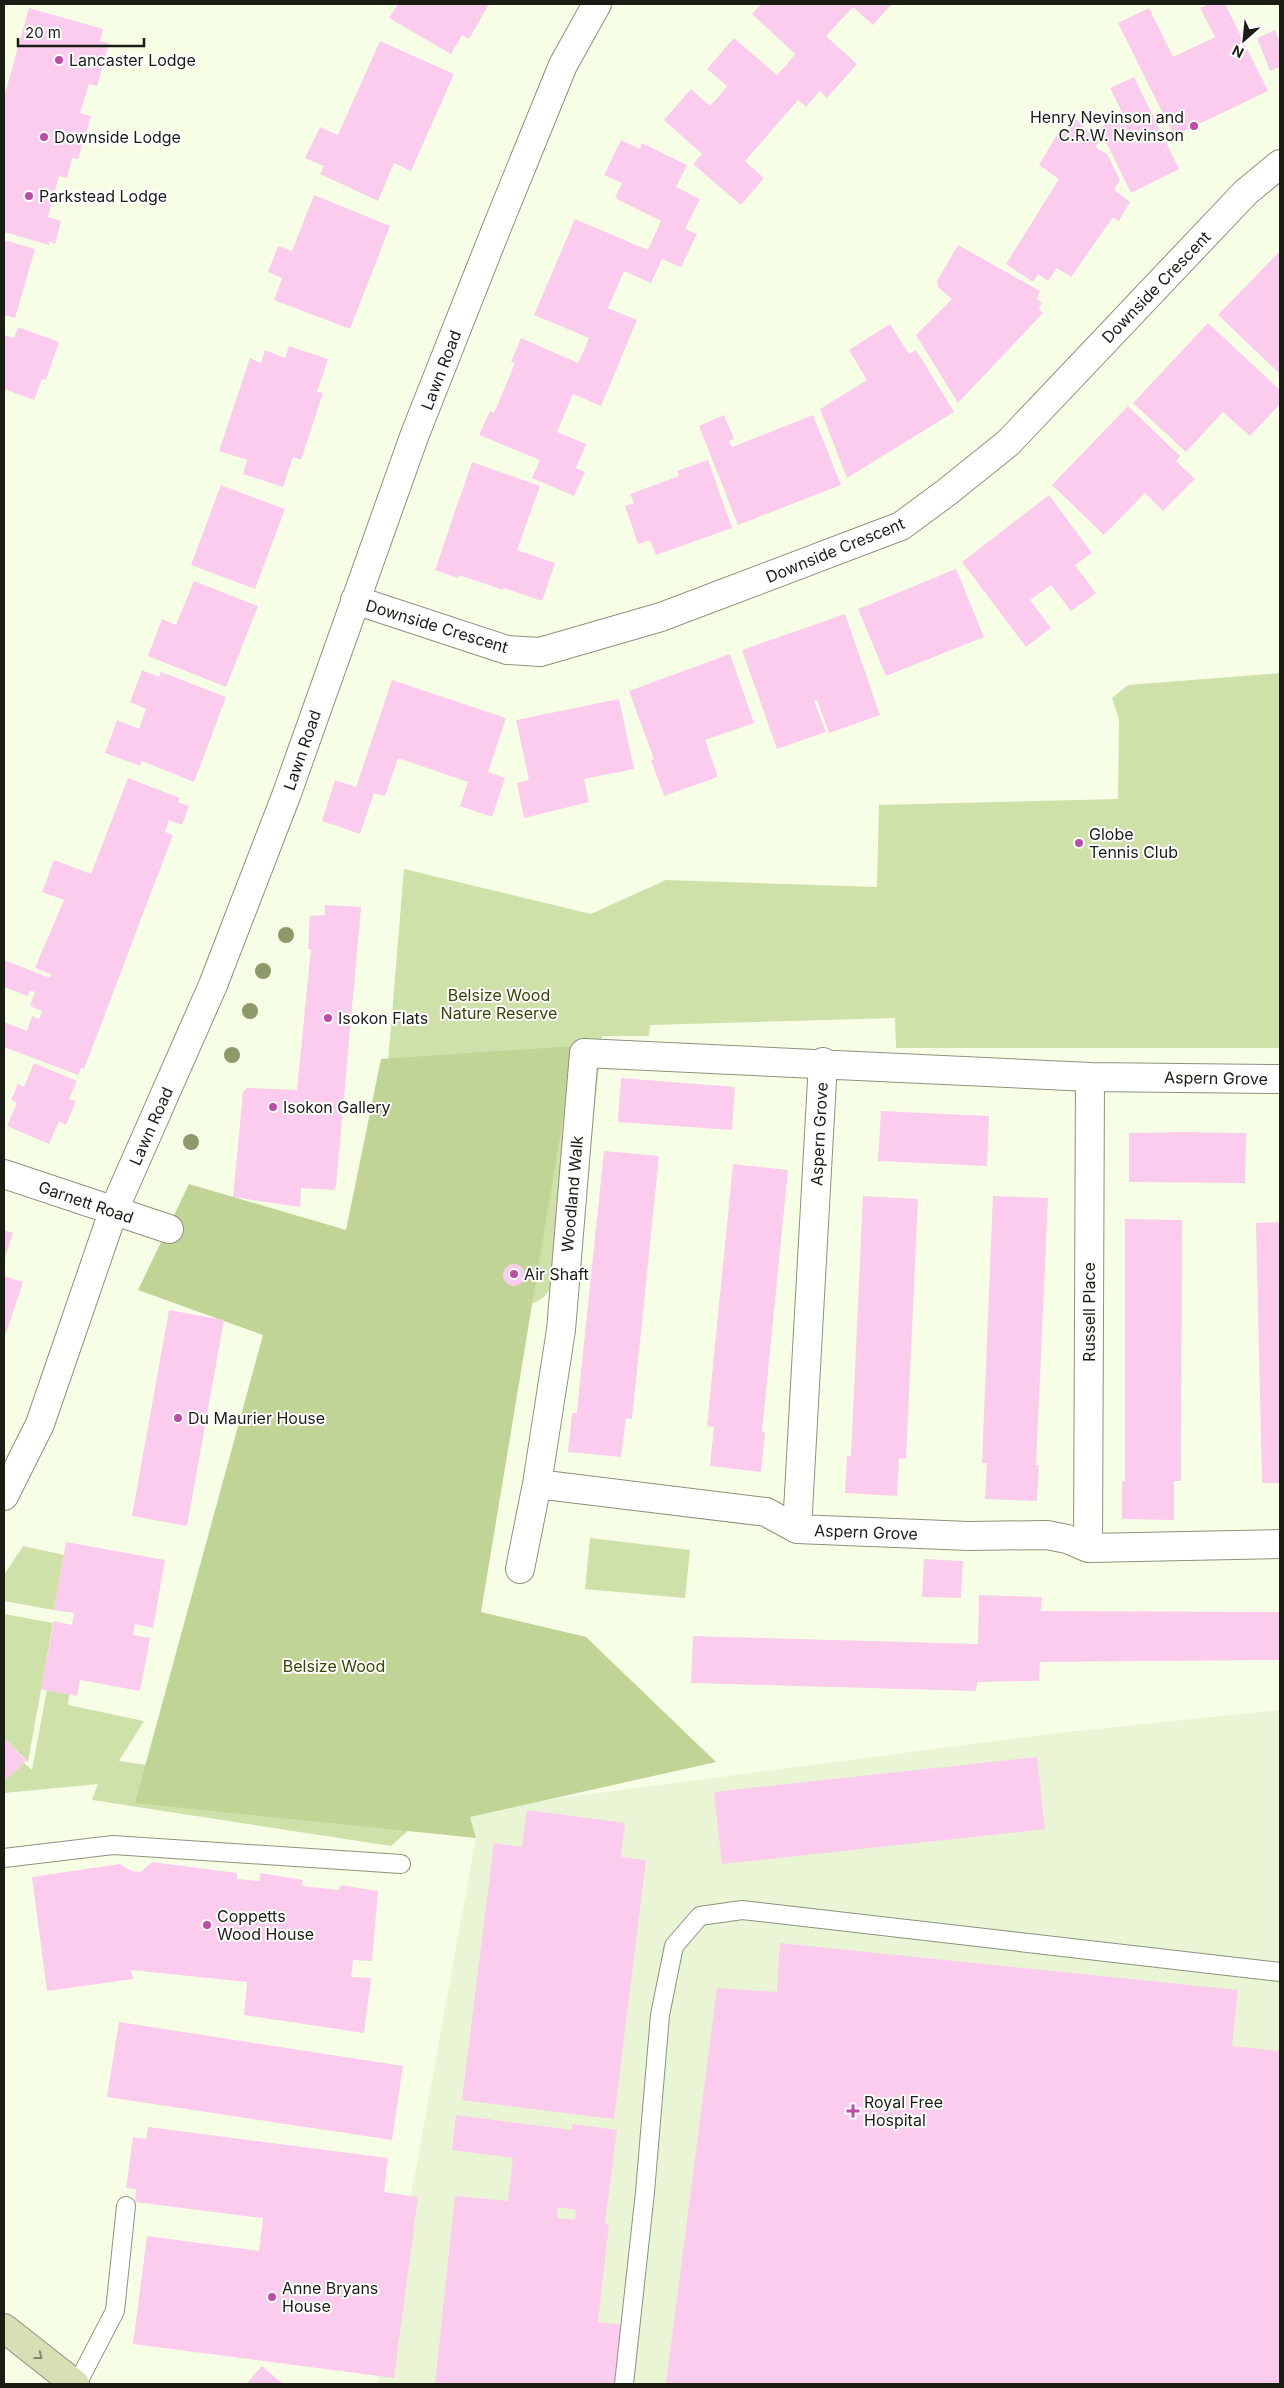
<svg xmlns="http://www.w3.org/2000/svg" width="1284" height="2388" viewBox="0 0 1284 2388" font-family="Inter,sans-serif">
  <rect width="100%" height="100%" fill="#f6ffe6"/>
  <!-- built -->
  <path fill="#e9f5d5" d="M1280,1710V2384H377L476,1838L470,1817L492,1807L1048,1734Z"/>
  <!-- green -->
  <path fill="#cde1a8" d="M1280,673V1048H896L895,1018L650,1025L649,1036H602L594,1115L576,1154L554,1279C548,1296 541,1302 523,1306L350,1246L382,1136L404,869L591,914L666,880L877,887L879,805L1118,799L1119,719L1112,698L1128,685Z
    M590,1538L690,1550L685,1598L585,1589Z
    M23,1546L64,1555L54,1610L4,1601V1575Z
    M4,1614L53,1623L28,1762L4,1738Z
    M47,1690L69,1694L68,1705L144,1721L119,1761L435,1806L391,1846L92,1800L98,1784L4,1793V1781L24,1763L32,1770Z"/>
  <!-- forest -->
  <path fill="#c0d496" d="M575,1046L481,1612L586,1637L716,1762L470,1817L476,1838L135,1803L263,1335L138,1290L189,1184L346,1230L381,1059Z"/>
  <!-- building -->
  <path fill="#fbcced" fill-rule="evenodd" d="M398,4H489L469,39L462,35L451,54L389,18Z
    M761,4H892L873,25L853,7L826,36L857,64L827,98L820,91L806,107L798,100L745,161L764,178L741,205L693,164L702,154L664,120L691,89L710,106L720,95L727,86L707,69L734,38L777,75L788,63L795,54L752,14Z
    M1209,4H1225L1268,91L1174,136L1118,23L1149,8L1173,57L1215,37L1200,8Z
    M29,8L103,29L100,41L109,43L97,86L89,84L80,113L91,116L78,159L72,158L67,178L59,176L48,217L61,221L55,244L49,241V245L4,232V97Z
    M1275,30L1280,42V67L1270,71L1257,38Z
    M380,41L454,74L411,171L394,163L378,201L320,174L324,166L305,158L320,127L338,135Z
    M1134,77L1179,169L1131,193L1099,128L1124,116L1110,88Z
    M1073,116L1099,142L1095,147L1107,154L1120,180L1114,190L1130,202L1119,221L1113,217L1071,277L1057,268L1048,281L1038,274L1033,282L1006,264L1059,179L1039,165L1061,128L1064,129Z
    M621,140L640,149L642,143L687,165L676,187L700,199L685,229L697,234L681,267L662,259L651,283L624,271L608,308L637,320L601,406L573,394L557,432L586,444L576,468L585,472L574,496L532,478L540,460L479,435L490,411L494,413L515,363L511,362L521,338L578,363L585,348L589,338L534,315L575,219L648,250L661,221L615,198L622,183L604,175Z
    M314,195L390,226L350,329L274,300L282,278L268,272L278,246L292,251Z
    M4,240L35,249L15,318L4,315Z
    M958,245L1040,291L1037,299L1042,303L1039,309L1043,313L958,403L916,335L952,299L938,287L937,281Z
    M1280,251V374L1218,315Z
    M1208,323L1280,390V404L1250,436L1223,412L1186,452L1133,403Z
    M890,324L909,354L916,350L954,412L847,478L820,409L867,380L849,350Z
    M18,327L59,342L46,380L42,379L34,400L4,389V335L14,338Z
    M289,346L328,359L317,392L323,393L301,460L293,457L283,487L243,474L247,460L219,451L250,358L261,363L265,350L285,358Z
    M1128,406L1180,456L1176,461L1195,479L1163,511L1145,493L1104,535L1052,485Z
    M724,415L734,439L729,441L732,447L813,415L841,485L738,525L699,426Z
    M708,460L732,528L656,555L650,540L638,544L625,506L634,503L630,494L679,476L677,471Z
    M472,462L540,486L517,550L555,563L542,601L504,588L503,590L459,575L458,578L435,570Z
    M221,485L285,509L255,589L191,565Z
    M1049,495L1092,553L1075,565L1096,593L1071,611L1051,585L1030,600L1051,628L1026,647L962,562Z
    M956,569L984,637L886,676L858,609Z
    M194,581L258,606L226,687L148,656L162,619L176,625Z
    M845,614L880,715L829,733L817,700L814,701L826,732L777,749L742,650Z
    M730,654L754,723L705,740L718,777L664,796L651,760L654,759L629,691Z
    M142,670L159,677L161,672L226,697L194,782L142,761L140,766L105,753L117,720L139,729L146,709L130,702Z
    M392,680L506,718L488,772L505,778L492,817L460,806L468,782L398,758L385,796L374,793L360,834L322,821L335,780L356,787Z
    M619,699L634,769L584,779L589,802L524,818L517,783L529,780L516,720Z
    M128,778L180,798L178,802L189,806L182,825L169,820L165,832L173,835L84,1069L81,1068L78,1075L4,1047V1022L27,1031L32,1016L39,1019L42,1011L30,1006L35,992L30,990L28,996L4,987V960L50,978L51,974L35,968L64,900L42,892L54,860L91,874Z
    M325,905L361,907L336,1186L334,1190L301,1188L300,1207L233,1197L243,1092L247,1088L297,1090L311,949H308L310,916L325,915Z
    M34,1063L77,1081L69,1099L76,1101L66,1125L59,1121L49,1144L7,1126L17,1103L11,1100L18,1084L24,1087Z
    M621,1078L735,1087L732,1130L618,1122Z
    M881,1111L989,1116L987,1166L878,1161Z
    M1182,1132L1246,1133L1245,1183L1129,1182V1133Z
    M604,1151L659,1156L632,1419L626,1418L621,1457L568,1452L572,1413H577L578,1401Z
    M733,1164L788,1170L762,1432L765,1433L761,1472L710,1466L714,1427L707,1426Z
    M863,1196L918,1199L906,1459L899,1458L897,1496L845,1493L847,1456H851Z
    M993,1196L1048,1198L1036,1465H1039L1037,1501L985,1499L987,1463H982Z
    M1125,1219L1182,1220L1181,1481H1174V1520L1122,1519V1481H1125Z
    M1280,1222V1483H1262L1256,1223Z
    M4,1230L13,1233L4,1261Z
    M503 1275a11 11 0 1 1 22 0a11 11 0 1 1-22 0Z
    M4,1276L23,1282L4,1339Z
    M169,1310L224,1320L187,1526L132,1516Z
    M66,1542L165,1560L153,1628L135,1624L133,1635L150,1638L140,1691L80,1680L77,1696L41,1689L54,1621L72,1625L74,1613L54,1610Z
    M924,1559L963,1561L961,1598L922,1597Z
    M979,1595L1042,1597L1041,1611L1280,1612V1660L1040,1662L1039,1681L977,1682L976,1691L691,1683L693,1636L978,1644Z
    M4,1738L26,1761L4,1781Z
    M1037,1757L1045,1829L722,1864L714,1792Z
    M527,1810L625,1823L621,1857L646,1860L614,2119L462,2100L494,1843L522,1847Z
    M152,1862L237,1873V1879L260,1881V1873L303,1880L302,1886L339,1890L340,1885L378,1891L372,1961L353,1960L351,1977L371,1978L364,2033L244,2015L247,1982L131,1970L133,1979L47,1991L32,1877L120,1864L132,1871L141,1872Z
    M780,1943L1238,1990L1232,2046L1280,2051V2384H666L717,1988L777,1992Z
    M119,2022L403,2066L392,2140L107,2097Z
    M456,2115L572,2130V2124L617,2130L605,2224H609L598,2322L624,2325L618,2384H435L455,2196L508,2201L513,2158L452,2150ZM558,2207L576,2210L575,2220L557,2218Z
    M148,2127L388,2158L384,2192L418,2197L394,2378L133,2344L147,2236L259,2251L263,2218L135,2202L136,2189L126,2188L133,2137L146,2139Z
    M262,2366L283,2384H246Z"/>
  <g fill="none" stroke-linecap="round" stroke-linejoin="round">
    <!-- lane casing -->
    <g stroke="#8b937c" stroke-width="20">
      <path id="lane" d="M4,1858L113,1845L401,1864
        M77,2384L115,2311L126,2206
        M624,2384L645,2192L660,2015L674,1946L700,1916L742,1910L1280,1972"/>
    </g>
    <!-- street casing -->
    <g stroke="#8b937c" stroke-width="30">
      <path id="street" d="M355,600L507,650L540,652L661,617L901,526L947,492L1008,443L1246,192L1280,164
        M4,1174L169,1229
        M537,1484L766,1512L797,1529L969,1536L1047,1535L1067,1539L1088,1548L1280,1544
        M4,1496L40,1424L113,1212L213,985L286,796L415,434L495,232L563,65L597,4
        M797,1529L823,1062
        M1088,1548L1090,1077
        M520,1569L537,1484L561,1330L584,1053L1090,1077L1280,1079"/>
    </g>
    <!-- secondary casing -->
    <g stroke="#8b937c" stroke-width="30">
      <path id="secondary" d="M4,2328L75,2384"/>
    </g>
    <!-- lane -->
    <use href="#lane" stroke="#fff" stroke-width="18"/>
    <!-- street -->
    <use href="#street" stroke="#fff" stroke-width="28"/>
    <!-- secondary -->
    <use href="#secondary" stroke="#d6e0b4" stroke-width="28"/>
  </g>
  <!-- trees -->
  <g fill="#8c9968">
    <circle cx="286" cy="935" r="8"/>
    <circle cx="263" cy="971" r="8"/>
    <circle cx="250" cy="1011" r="8"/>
    <circle cx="232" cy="1055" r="8"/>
    <circle cx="191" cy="1142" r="8"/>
  </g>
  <!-- one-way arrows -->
  <defs><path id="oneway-chevron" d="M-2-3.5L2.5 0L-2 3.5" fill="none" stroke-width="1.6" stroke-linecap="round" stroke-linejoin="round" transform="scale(1.25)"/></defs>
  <use stroke="#81886c" href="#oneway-chevron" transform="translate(39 2356) rotate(38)"/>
  <!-- markers -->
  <g fill="#be4ba5" stroke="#fff" stroke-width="2">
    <circle cx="59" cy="60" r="5"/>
    <circle cx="1194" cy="126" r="5"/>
    <circle cx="44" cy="137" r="5"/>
    <circle cx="29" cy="196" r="5"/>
    <circle cx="1079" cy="843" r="5"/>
    <circle cx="328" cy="1018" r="5"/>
    <circle cx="273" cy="1107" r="5"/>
    <circle cx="514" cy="1274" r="5"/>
    <circle cx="178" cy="1418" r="5"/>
    <circle cx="207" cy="1925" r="5"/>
    <path d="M850.5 2103.5h5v5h5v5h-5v5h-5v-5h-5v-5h5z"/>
    <circle cx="272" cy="2297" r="5"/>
  </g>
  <g text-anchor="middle" stroke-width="4" stroke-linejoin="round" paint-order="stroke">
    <!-- poi labels -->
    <g font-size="16" fill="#1a1d14" stroke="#fff" text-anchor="start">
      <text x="69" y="66">Lancaster Lodge</text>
      <text x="1184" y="123" text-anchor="end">Henry Nevinson and<tspan x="1184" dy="18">C.R.W. Nevinson</tspan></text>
      <text x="54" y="143">Downside Lodge</text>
      <text x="39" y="202">Parkstead Lodge</text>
      <text x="1089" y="840">Globe<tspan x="1089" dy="18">Tennis Club</tspan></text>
      <text x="338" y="1024">Isokon Flats</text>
      <text x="283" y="1113">Isokon Gallery</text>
      <text x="524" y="1280">Air Shaft</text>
      <text x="188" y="1424">Du Maurier House</text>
      <text x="217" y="1922">Coppetts<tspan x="217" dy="18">Wood House</tspan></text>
      <text x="864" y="2108">Royal Free<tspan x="864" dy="18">Hospital</tspan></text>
      <text x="282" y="2294">Anne Bryans<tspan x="282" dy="18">House</tspan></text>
    </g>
    <!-- street labels -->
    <g font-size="16" fill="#1a1d14" stroke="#fff">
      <text transform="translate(1156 287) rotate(-46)" y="6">Downside Crescent</text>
      <text transform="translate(441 370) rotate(-69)" y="6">Lawn Road</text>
      <text transform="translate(835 550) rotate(-22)" y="6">Downside Crescent</text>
      <text transform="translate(437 626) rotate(17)" y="6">Downside Crescent</text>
      <text transform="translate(302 750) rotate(-71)" y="6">Lawn Road</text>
      <text transform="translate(1216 1078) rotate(1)" y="6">Aspern Grove</text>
      <text transform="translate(151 1126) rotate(-66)" y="6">Lawn Road</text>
      <text transform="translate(819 1134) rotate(-87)" y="6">Aspern Grove</text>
      <text transform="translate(572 1194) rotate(-85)" y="6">Woodland Walk</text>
      <text transform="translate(86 1202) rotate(19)" y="6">Garnett Road</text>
      <text transform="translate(1089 1312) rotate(-90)" y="6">Russell Place</text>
      <text transform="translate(866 1532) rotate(2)" y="6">Aspern Grove</text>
    </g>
    <!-- park labels -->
    <g font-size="16" fill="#354500" stroke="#fff">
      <text x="499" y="1001">Belsize Wood<tspan x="499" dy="18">Nature Reserve</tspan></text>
      <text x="334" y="1672">Belsize Wood</text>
    </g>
  </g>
  <!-- border -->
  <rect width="1284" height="2388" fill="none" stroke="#1a1d14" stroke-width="10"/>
  <!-- north arrow -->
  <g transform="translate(1244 40) rotate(207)" stroke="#ffffff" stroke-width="4" paint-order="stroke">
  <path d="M0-4L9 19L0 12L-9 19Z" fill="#1a1d14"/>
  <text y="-8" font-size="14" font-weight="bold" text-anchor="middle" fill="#1a1d14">N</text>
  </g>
  <!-- scale -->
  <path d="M18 38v8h126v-8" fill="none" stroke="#1a1d14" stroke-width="2.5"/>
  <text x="25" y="38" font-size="15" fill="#1a1d14" stroke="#ffffff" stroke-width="4" paint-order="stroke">20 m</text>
</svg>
